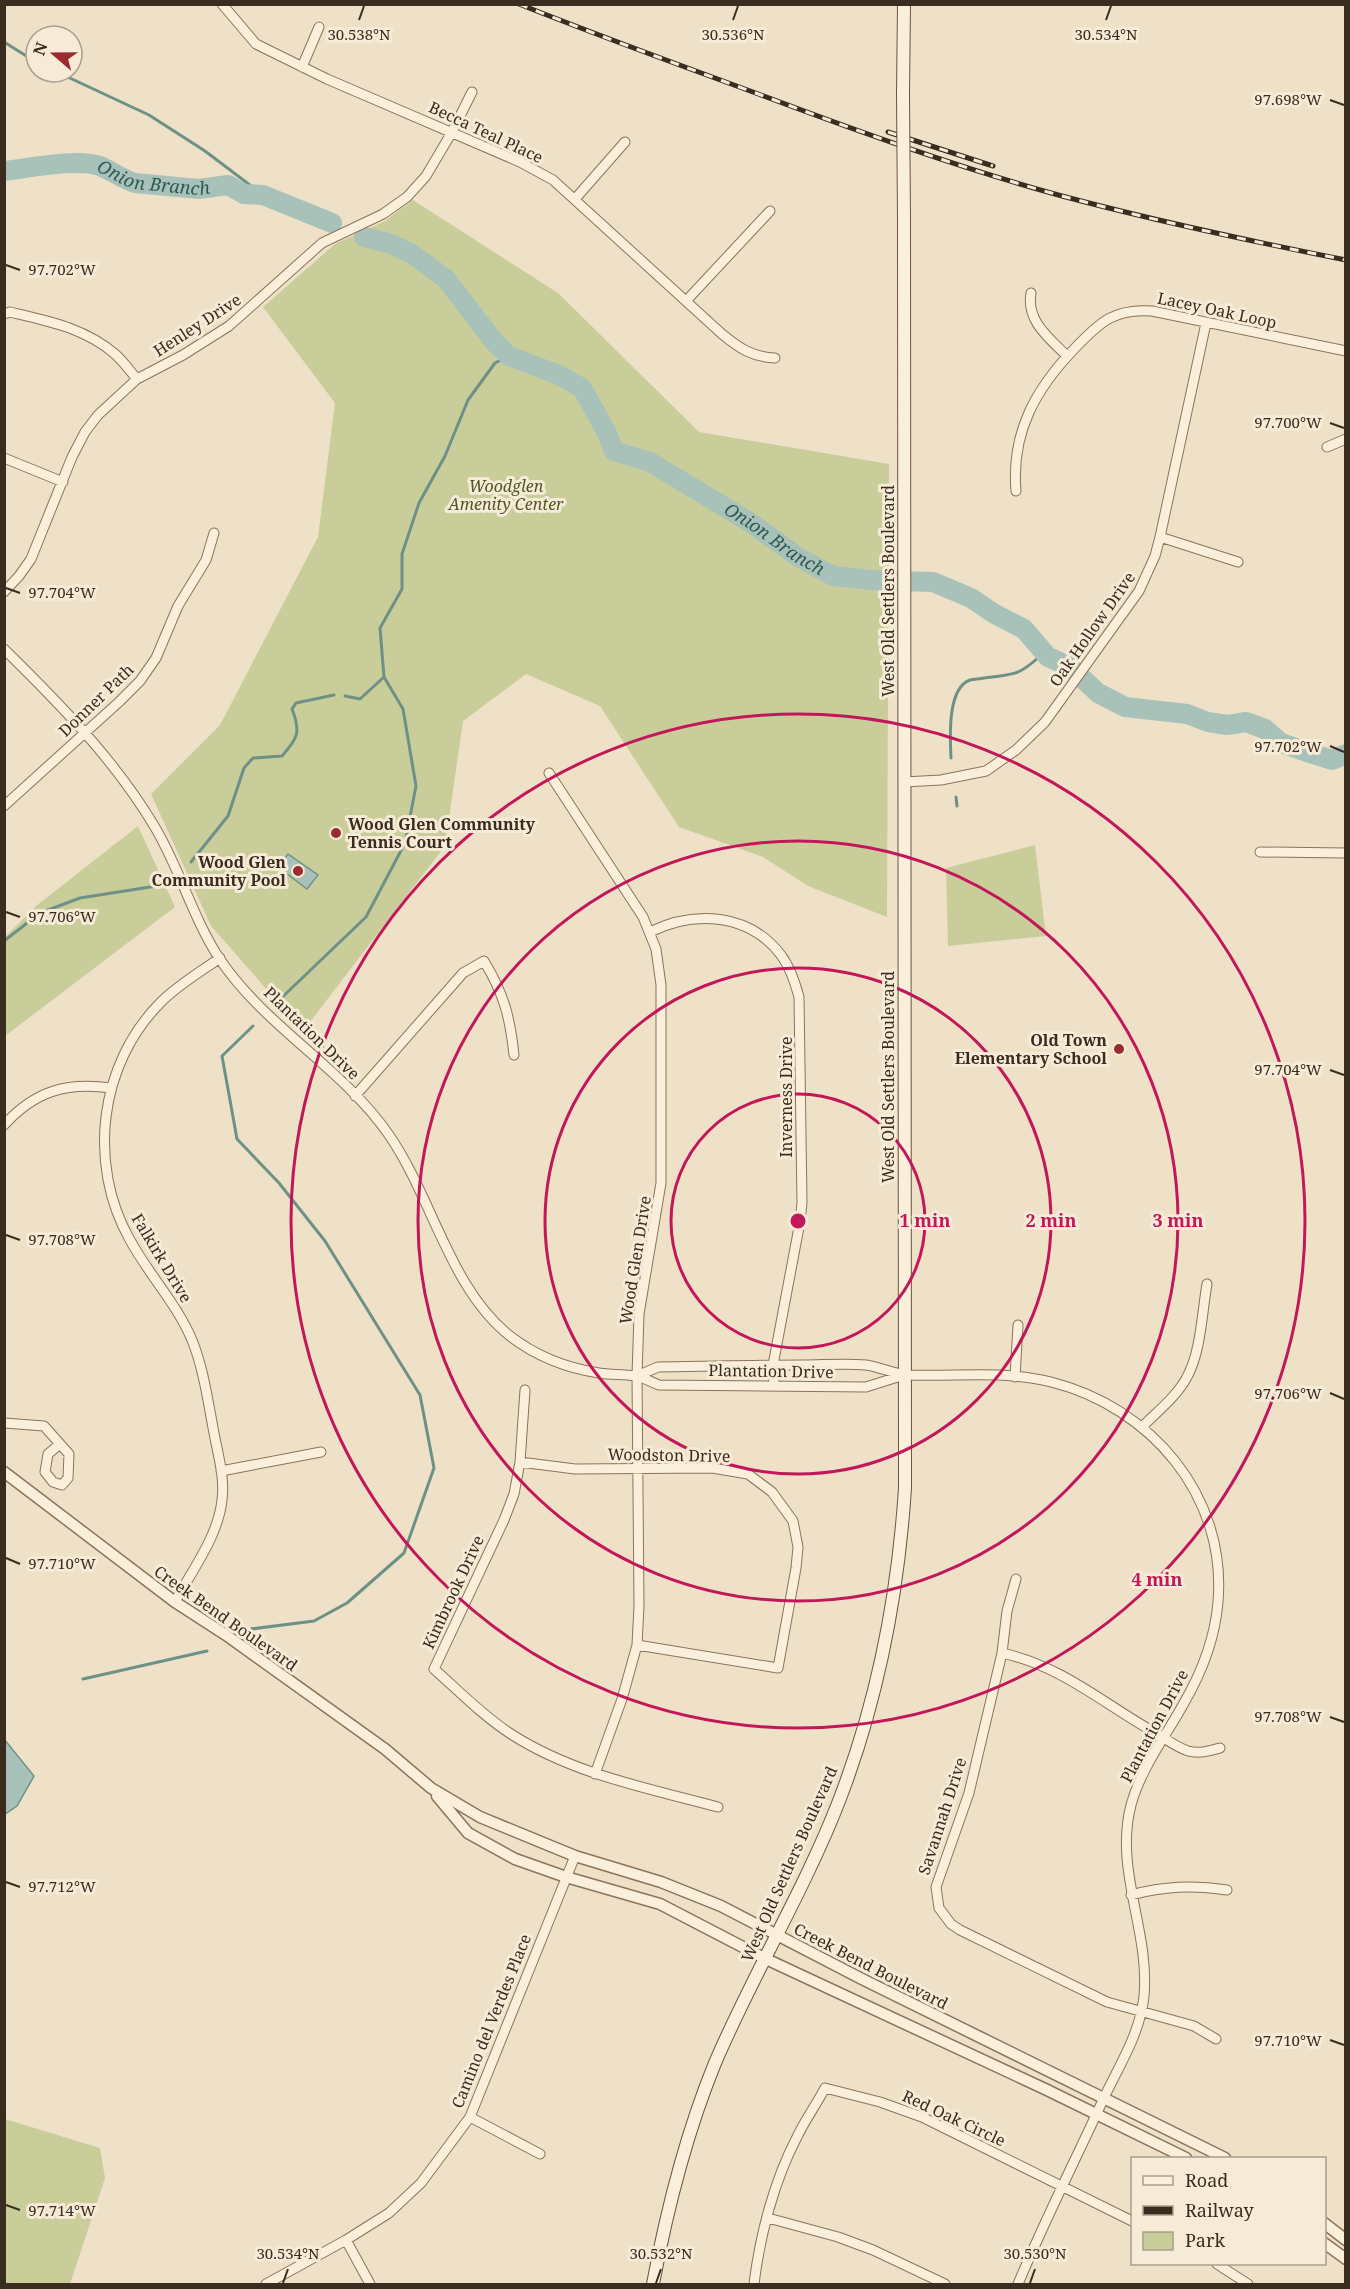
<svg xmlns="http://www.w3.org/2000/svg" width="1350" height="2289" viewBox="0 0 1350 2289" font-family="'Noto Serif',serif">
  <rect width="100%" height="100%" fill="#efe1c7"/>
  <!-- green -->
  <path fill="#c9cd9a" d="M413,200L558,293L699,432L889,464L887,917L808,886L763,857L679,827L600,706L526,674L463,721L445,846L303,1031L211,926L151,794L220,725L318,537L335,403L263,307L335,244L385,221Z
    M138,826L175,907L5,1036V937L36,906Z
    M1035,845L1046,936L948,946L946,868Z
    M5,2119L100,2148L105,2178L70,2284H5Z"/>
  <!-- water -->
  <path fill="#a8c2b9" stroke="#6e9187" stroke-width="1.5" d="M288,854L318,875L307,889L278,867Z
    M4,1739L34,1776L17,1806L5,1814Z"/>
  <g fill="none" stroke-linecap="round" stroke-linejoin="round">
    <!-- stream -->
    <path stroke="#6e9187" stroke-width="3" d="M4,42L36,62
      M57,72L149,115L205,151L263,195
      M345,696L360,699L384,677L380,628L402,589V554L419,503L445,456L468,400L495,363L509,356
      M951,758C950,738 947,688 970,680C974,679 980,679 984,678C1012,674 1017,677 1039,657H1048
      M956,797L957,806
      M191,862L228,816L244,768L253,758L282,756C298,738 301,732 292,709L296,703L334,695
      M4,941L40,913L80,898L163,885
      M274,1005L366,917L405,843L416,786L403,709L384,677
      M251,1629L314,1621L347,1603L404,1553L434,1468L420,1395L325,1241L279,1183L237,1139L222,1056L253,1026
      M83,1679L207,1651"/>
    <!-- river -->
    <g stroke="#a8c2b9" stroke-width="20">
      <path id="s1" d="M4,171C30,168 77,158 100,166C112,171 122,179 135,183L199,189L228,185L244,194L263,195L332,223"/>
      <path id="s2" d="M364,237L391,244L412,254L446,279L496,344L509,356L559,375L582,388L606,431L614,451L650,462L751,523L798,557L833,576L872,580L933,582L971,598L993,613L1024,629L1048,657L1069,666L1098,693L1125,707L1187,714L1208,722L1227,725L1246,722L1265,729L1281,743L1313,754L1332,760L1346,754"/>
    </g>
    <!-- minor casing -->
    <g stroke="#8b735c" stroke-width="11">
      <path id="minor" d="M222,4L256,44L327,79L520,162L553,180L722,334C739,348 752,357 775,358
        M302,67L319,27
        M575,199L625,142
        M1031,293C1026,321 1049,338 1067,356
        M686,301L770,211
        M4,314L10,312C48,321 85,328 115,354C123,361 130,371 137,379
        M1327,447L1346,439
        M4,458L63,482
        M1016,491C1011,432 1036,388 1076,347C1100,322 1115,308 1152,311L1346,351
        M1160,537L1238,562
        M4,592L19,576L31,559L72,457L85,432L98,415L137,379L183,355L229,326L322,243L383,214L407,197L426,176L452,132L472,92
        M4,649C60,704 116,761 156,829C180,870 193,918 219,958C265,1027 344,1069 389,1135C432,1197 450,1289 510,1336C536,1356 567,1368 599,1373C611,1375 623,1374 635,1376C643,1377 651,1382 659,1385L866,1387L904,1375
        M549,773L643,917L656,949L661,985V1183L639,1314L637,1376L639,1606L637,1645L622,1699L595,1774
        M904,782L941,780L986,771L1016,750L1045,722L1139,591L1155,556L1160,537L1206,323
        M4,806L119,702L140,681L156,658L178,606L206,560L214,533
        M1260,852L1346,853
        M650,932C694,910 749,913 781,955C790,967 795,982 799,997L802,1203L800,1222L773,1365L774,1386
        M355,1096L463,973L484,961C504,994 510,1017 514,1055
        M4,1125C35,1091 66,1082 111,1088
        M637,1376L658,1367C706,1366 754,1365 802,1365C823,1365 845,1363 866,1365C880,1367 894,1374 908,1375C956,1377 1004,1370 1051,1382C1151,1407 1227,1496 1218,1602C1215,1638 1202,1672 1184,1703C1166,1736 1141,1768 1131,1805C1114,1870 1150,1931 1144,1996C1140,2035 1118,2067 1102,2102C1074,2163 1044,2222 1018,2284
        M1015,1377L1018,1325
        M525,1390L520,1462L514,1494L504,1520L434,1669C459,1691 483,1716 511,1734C573,1774 647,1788 718,1807
        M4,1423L44,1426L69,1454L68,1478L62,1485L53,1482L45,1472L48,1454L60,1444
        M1143,1426C1158,1411 1177,1396 1187,1377C1201,1352 1202,1312 1207,1284
        M520,1462L575,1469L712,1468L748,1474L772,1492L793,1521L798,1547L796,1568L778,1668L637,1645
        M221,1471L321,1452
        M1016,1579L1007,1611L1002,1653L969,1793L936,1887L939,1908L951,1924L960,1930L1107,2002L1194,2026L1216,2039
        M175,1602C192,1570 218,1537 222,1500C225,1478 218,1455 214,1433C208,1402 204,1370 192,1340C177,1304 149,1275 130,1240C87,1164 99,1064 161,1002C178,985 200,972 220,958
        M1002,1653C1061,1666 1100,1701 1152,1731C1163,1737 1176,1747 1188,1751C1199,1754 1209,1751 1220,1748
        M1131,1895C1164,1886 1193,1885 1227,1890
        M470,2117L540,2154
        M768,2218L838,2237L873,2250L945,2284
        M346,2240L370,2284
        M1217,2264L1248,2284
        M266,2284L346,2240L389,2213L421,2183L470,2117L575,1856
        M754,2284C760,2235 774,2181 797,2137C805,2120 816,2105 825,2088L880,2102L922,2117L1132,2221"/>
    </g>
    <!-- tertiary casing -->
    <g stroke="#8b735c" stroke-width="13">
      <path id="tertiary" d="M4,1472L175,1602L226,1635L385,1749L431,1788L480,1817L575,1856L661,1882L721,1906L862,1979L1225,2158
        M437,1796L468,1833L515,1859L566,1877L660,1904L766,1959L1045,2089L1186,2158
        M1324,2223L1346,2240
        M1324,2243L1346,2259"/>
    </g>
    <!-- secondary casing -->
    <g stroke="#6c543f" stroke-width="14">
      <path id="secondary" d="M903,94L904,4
        M653,2284C667,2209 686,2134 715,2063C753,1974 804,1891 839,1801C878,1700 898,1596 905,1488L904,219"/>
    </g>
    <!-- minor -->
    <use href="#minor" stroke="#f9efda" stroke-width="9"/>
    <!-- tertiary -->
    <use href="#tertiary" stroke="#f9efda" stroke-width="10"/>
    <!-- secondary -->
    <use href="#secondary" stroke="#f9efda" stroke-width="12"/>
    <!-- rail casing -->
    <g stroke="#3b2c20" stroke-width="5">
      <path id="rail" d="M519,4C599,36 680,65 761,95C860,132 960,168 1062,196C1156,221 1250,241 1346,260
        M888,132L993,166"/>
    </g>
    <!-- rail -->
    <use href="#rail" stroke="#f6ebd6" stroke-width="3" stroke-dasharray="9" stroke-linecap="butt"/>
    <!-- secondary-bridge casing -->
    <g stroke="#6c543f" stroke-width="14" stroke-linecap="butt">
      <path id="secondary-bridge" d="M903,94L904,219"/>
    </g>
    <!-- secondary-bridge -->
    <use href="#secondary-bridge" stroke="#f9efda" stroke-width="12"/>
  </g>
  <!-- ticks -->
  <path fill="none" stroke="#3b2c20" stroke-width="2" d="M359,20L364,6M733,20L738,6M1106,20L1111,6M1330,100L1344,105M6,265L20,270M1330,423L1344,428M6,588L20,593M1330,746L1344,752M6,912L20,917M1330,1070L1344,1075M6,1235L20,1240M1330,1393L1344,1399M6,1558L20,1564M1330,1717L1344,1722M6,1882L20,1887M1330,2040L1344,2045M6,2205L20,2210M283,2283L288,2269M656,2283L661,2269M1030,2283L1035,2269"/>
  <!-- distance rings -->
  <g fill="none" stroke="#c2185b" stroke-width="3">
    <circle cx="798" cy="1221" r="127"/>
    <circle cx="798" cy="1221" r="253"/>
    <circle cx="798" cy="1221" r="380"/>
    <circle cx="798" cy="1221" r="507"/>
  </g>
  <!-- markers -->
  <g fill="#9a2b31" stroke="#f6ebd6" stroke-width="2">
    <circle cx="336" cy="833" r="6"/>
    <circle cx="298" cy="871" r="6"/>
    <circle cx="1119" cy="1049" r="6"/>
  </g>
  <g text-anchor="middle" stroke-width="6" stroke-linejoin="round" paint-order="stroke">
    <!-- street labels -->
    <g font-size="16" fill="#3b2c20" stroke="#f6ebd6">
      <text transform="translate(486 132) rotate(25)" y="6">Becca Teal Place</text>
      <text transform="translate(1217 310) rotate(12)" y="6">Lacey Oak Loop</text>
      <text transform="translate(197 325) rotate(-33)" y="6">Henley Drive</text>
      <text transform="translate(888 591) rotate(-90)" y="6">West Old Settlers Boulevard</text>
      <text transform="translate(1092 629) rotate(-55)" y="6">Oak Hollow Drive</text>
      <text transform="translate(96 700) rotate(-44)" y="6">Donner Path</text>
      <text transform="translate(312 1033) rotate(44)" y="6">Plantation Drive</text>
      <text transform="translate(888 1077) rotate(-90)" y="6">West Old Settlers Boulevard</text>
      <text transform="translate(786 1097) rotate(-90)" y="6">Inverness Drive</text>
      <text transform="translate(162 1258) rotate(59)" y="6">Falkirk Drive</text>
      <text transform="translate(635 1260) rotate(-81)" y="6">Wood Glen Drive</text>
      <text transform="translate(771 1371) rotate(1)" y="6">Plantation Drive</text>
      <text transform="translate(669 1455) rotate(1)" y="6">Woodston Drive</text>
      <text transform="translate(453 1592) rotate(-65)" y="6">Kimbrook Drive</text>
      <text transform="translate(226 1618) rotate(35)" y="6">Creek Bend Boulevard</text>
      <text transform="translate(1154 1726) rotate(-62)" y="6">Plantation Drive</text>
      <text transform="translate(942 1816) rotate(-72)" y="6">Savannah Drive</text>
      <text transform="translate(789 1864) rotate(-66)" y="6">West Old Settlers Boulevard</text>
      <text transform="translate(871 1966) rotate(27)" y="6">Creek Bend Boulevard</text>
      <text transform="translate(491 2021) rotate(-68)" y="6">Camino del Verdes Place</text>
      <text transform="translate(954 2118) rotate(25)" y="6">Red Oak Circle</text>
    </g>
    <!-- park labels -->
    <g font-size="16" font-style="italic" fill="#4d5726" stroke="#f6ebd6">
      <text x="506" y="492">Woodglen<tspan x="506" dy="18">Amenity Center</tspan></text>
    </g>
    <!-- poi labels -->
    <g font-size="16" font-weight="bold" fill="#3b2c20" stroke="#f6ebd6" text-anchor="end">
      <text x="348" y="830" text-anchor="start">Wood Glen Community<tspan x="348" dy="18">Tennis Court</tspan></text>
      <text x="286" y="868">Wood Glen<tspan x="286" dy="18">Community Pool</tspan></text>
      <text x="1107" y="1046">Old Town<tspan x="1107" dy="18">Elementary School</tspan></text>
    </g>
    <!-- water labels -->
    <g font-size="18" font-style="italic" fill="#2f5a56" stroke="#f6ebd6">
      <text dy="6" stroke="none"><textPath href="#s1" startOffset="153">Onion Branch</textPath></text>
      <text dy="6" stroke="none"><textPath href="#s2" startOffset="528">Onion Branch</textPath></text>
    </g>
  </g>
  <g font-size="15" text-anchor="middle" fill="#3b2c20" stroke="#f6ebd6" stroke-width="6" stroke-linejoin="round" paint-order="stroke">
    <text x="359" y="40">30.538°N</text>
    <text x="733" y="40">30.536°N</text>
    <text x="1106" y="40">30.534°N</text>
    <text x="1288" y="105">97.698°W</text>
    <text x="62" y="275">97.702°W</text>
    <text x="1288" y="428">97.700°W</text>
    <text x="62" y="598">97.704°W</text>
    <text x="1288" y="752">97.702°W</text>
    <text x="62" y="922">97.706°W</text>
    <text x="1288" y="1075">97.704°W</text>
    <text x="62" y="1245">97.708°W</text>
    <text x="1288" y="1399">97.706°W</text>
    <text x="62" y="1569">97.710°W</text>
    <text x="1288" y="1722">97.708°W</text>
    <text x="62" y="1892">97.712°W</text>
    <text x="1288" y="2046">97.710°W</text>
    <text x="62" y="2216">97.714°W</text>
    <text x="288" y="2259">30.534°N</text>
    <text x="661" y="2259">30.532°N</text>
    <text x="1035" y="2259">30.530°N</text>
  </g>
  <circle cx="798" cy="1221" r="9" fill="#c2185b" stroke="#f6ebd6" stroke-width="3"/>
  <g font-size="18" text-anchor="middle" font-weight="bold" fill="#c2185b" stroke="#f6ebd6" stroke-width="6" stroke-linejoin="round" paint-order="stroke">
    <text x="925" y="1227">1 min</text>
    <text x="1051" y="1227">2 min</text>
    <text x="1178" y="1227">3 min</text>
    <text x="1157" y="1586">4 min</text>
  </g>
  <!-- border -->
  <rect width="1350" height="2289" fill="none" stroke="#3b2c20" stroke-width="12"/>
  <!-- legend -->
  <rect x="1131" y="2157" width="195" height="108" fill="#f6ebd6" stroke="#ab9f8d" stroke-width="1.5"/>
  <rect x="1143" y="2176" width="30" height="9" fill="#f9efda" stroke="#ab9f8d" stroke-width="1.5"/>
  <text x="1185" y="2187" font-size="18" fill="#3b2c20">Road</text>
  <rect x="1143" y="2206" width="30" height="9" fill="#3b2c20" stroke="#ab9f8d" stroke-width="1.5"/>
  <text x="1185" y="2217" font-size="18" fill="#3b2c20">Railway</text>
  <rect x="1143" y="2232" width="30" height="18" fill="#c9cd9a" stroke="#ab9f8d" stroke-width="1.5"/>
  <text x="1185" y="2247" font-size="18" fill="#3b2c20">Park</text>
  <!-- north arrow -->
  <g transform="translate(54 54) rotate(290)"><circle r="28" fill="#f6ebd6" stroke="#ab9f8d" stroke-width="1.5"/>
  <path d="M0-4.5L10 22L0 15L-10 22Z" fill="#9a2b31"/>
  <text y="-9" font-size="16" font-weight="bold" text-anchor="middle" fill="#3b2c20">N</text>
  </g>
</svg>
